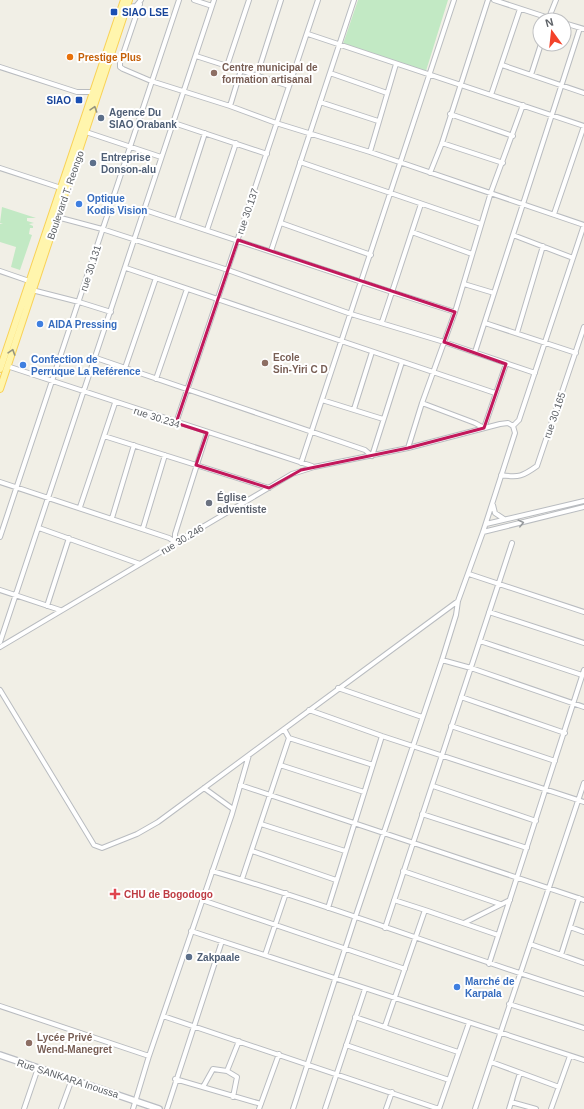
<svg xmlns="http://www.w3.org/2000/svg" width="584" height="1109" viewBox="0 0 584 1109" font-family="Arial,sans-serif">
  <rect width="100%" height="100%" fill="#f1efe6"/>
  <!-- green -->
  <path fill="#c2e9c4" d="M358,0H448L426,71L343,44Z
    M2,207L36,218H27V221L34,223L29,224L33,226V228H30L29,234L32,235L20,270L11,267L16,247L0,242V224H3L0,223Z"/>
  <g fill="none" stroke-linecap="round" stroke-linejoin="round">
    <!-- street casing -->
    <g stroke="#b9bcc0" stroke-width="6">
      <path id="street" d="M194,0L212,6
        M494,0L555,20
        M140,4L120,63V67L123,69L151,81L230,106L276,123L370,152L584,225
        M127,7L136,6L141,0
        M548,20L556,0
        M564,23L584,29
        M308,34L584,126L554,214
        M196,56L289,86
        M502,65L584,93
        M227,66L249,0
        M0,67L77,92H93
        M330,73L387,93
        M257,75L281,0
        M531,75L541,44
        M491,95L520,9
        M320,102L378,121
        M230,106L241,70
        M450,114L513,136
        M174,123L267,154
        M86,132L161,157
        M442,143L503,163
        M370,152L396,64
        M300,162L481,224
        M0,168L61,188
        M430,173L442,143L488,0
        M421,204L392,292L455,312
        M145,210L392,292L382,322
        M57,217L102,229L228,270L351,314L444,342L535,373
        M177,220L205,133
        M281,223L371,255
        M207,230L236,143
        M412,232L472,254
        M513,235L573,258
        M271,251L354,0
        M126,268L495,393
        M0,271L29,281
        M464,284L494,293
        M32,290L79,302L111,312
        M485,323L576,353
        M517,333L543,246
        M475,352L580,28
        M96,358L365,450L372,456L402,362
        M7,366L312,466
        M125,368L156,278
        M156,379L187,289
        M322,400L383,419
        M422,403L475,423L484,428L506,364
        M354,409L372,352
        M176,423L318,0
        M513,426L519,420L584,225
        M104,436L269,488
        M408,448L422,403L455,312L491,192L523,105
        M301,463L454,0
        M501,475C519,478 523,476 537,466L584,327
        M0,482L169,538L175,542
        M493,505L495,513L504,519
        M80,507L115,403
        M112,518L134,445
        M486,524L584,501
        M39,528L140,564
        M143,528L165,455
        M483,532L584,507
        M0,537L179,0
        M175,542V534L207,433
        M469,574L584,612
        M0,590L60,610
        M47,606L69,538
        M489,612L584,643
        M480,641L582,675
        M0,642L214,0
        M0,647L292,474L314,467L408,448L500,424L508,423L513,426
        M442,660L471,668L584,707
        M338,688L422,717
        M0,690L94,845L102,848L137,834L158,822L458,601L483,532L515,433L513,426
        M461,697L565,733
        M309,710L382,736L584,802
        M451,726L555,761
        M289,738L373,765
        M280,765L364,792
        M240,785L584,900
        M433,786L536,821
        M204,788L233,809
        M422,814L527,848
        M261,824L345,851
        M252,851L336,880
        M212,871C337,907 459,955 584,994
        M403,871L500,904
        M242,879L289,738L284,729
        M202,900L405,969
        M328,908L382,736
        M425,910L498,935
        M464,923L510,900
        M570,927L584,932
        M385,928L512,543
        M191,931L584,1060
        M530,944L584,963
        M265,955L286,893
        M561,955L579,898
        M489,964L584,670
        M509,1004L584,1028
        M0,1006L149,1056
        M163,1016L439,1109
        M355,1017L458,1052
        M385,1026L425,910L394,900
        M346,1045L449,1080
        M491,1062L559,1087
        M227,1071L239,1041
        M175,1079L261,1104
        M203,1087L213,1069L227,1071L237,1077L233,1097
        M511,1102L536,1109
        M24,1109L38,1068
        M61,1109L72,1079
        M133,1109L149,1056L232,814L249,755
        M167,1109L222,941
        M259,1109L279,1054
        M293,1109L355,918L442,660L456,615L458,601
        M325,1109L365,989
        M386,1109L392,1092
        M439,1109L469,1023
        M475,1109L584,783
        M509,1109L520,1073
        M551,1109L570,1056"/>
    </g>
    <!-- secondary casing -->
    <g stroke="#babdc3" stroke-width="8">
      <path id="secondary" d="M0,1055L159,1109"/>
    </g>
    <!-- primary casing -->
    <g stroke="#f9d257" stroke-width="8">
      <path id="primary" d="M0,369L124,0
        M0,389L129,0"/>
    </g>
    <!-- street -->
    <use href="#street" stroke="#fff" stroke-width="4"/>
    <!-- secondary -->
    <use href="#secondary" stroke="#fff" stroke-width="5.5"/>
    <!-- primary -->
    <use href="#primary" stroke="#fff5ad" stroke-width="6"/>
  </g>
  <!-- one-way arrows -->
  <defs><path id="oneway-chevron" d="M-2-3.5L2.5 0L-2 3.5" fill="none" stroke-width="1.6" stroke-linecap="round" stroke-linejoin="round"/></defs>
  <g stroke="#969580">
    <use href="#oneway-chevron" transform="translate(94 109) rotate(-72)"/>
    <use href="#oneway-chevron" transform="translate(12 352) rotate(-72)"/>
  </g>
  <use stroke="#96999c" href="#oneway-chevron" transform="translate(521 523) rotate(-14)"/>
  <!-- marked area -->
  <path fill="none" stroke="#c2185b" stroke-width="3" stroke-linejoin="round" d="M238,240L455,312L444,342L506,364L484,428L408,448L301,470L269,488L196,465L207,433L176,423Z"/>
  <!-- markers -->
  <g fill="#1a4fb4" stroke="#fff" stroke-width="1.5">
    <rect x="110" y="8" width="8" height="8" rx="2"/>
    <rect x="75" y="96" width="8" height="8" rx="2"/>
  </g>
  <circle fill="#e8710a" stroke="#fff" stroke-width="1.5" cx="70" cy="57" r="4"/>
  <g fill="#8d6e63" stroke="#fff" stroke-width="1.5">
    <circle cx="214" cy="73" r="4"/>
    <circle cx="265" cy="363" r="4"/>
    <circle cx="29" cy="1043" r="4"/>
  </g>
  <g fill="#5c6f8a" stroke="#fff" stroke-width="1.5">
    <circle cx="101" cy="118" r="4"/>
    <circle cx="93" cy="163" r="4"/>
    <circle cx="189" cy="957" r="4"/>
  </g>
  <g fill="#3f7fe0" stroke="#fff" stroke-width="1.5">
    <circle cx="79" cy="204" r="4"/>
    <circle cx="40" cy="324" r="4"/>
    <circle cx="23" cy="365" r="4"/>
    <circle cx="457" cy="987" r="4"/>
  </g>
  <circle fill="#6b7280" stroke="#fff" stroke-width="1.5" cx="209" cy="503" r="4"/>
  <path fill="#e0444e" stroke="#fff" stroke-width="1.5" d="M113 888h4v4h4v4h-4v4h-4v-4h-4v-4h4z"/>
  <g text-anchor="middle" stroke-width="4" stroke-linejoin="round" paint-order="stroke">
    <!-- transit labels -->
    <g font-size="10" font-weight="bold" fill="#164399" stroke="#fff" text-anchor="start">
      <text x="122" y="16">SIAO LSE</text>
      <text x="71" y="104" text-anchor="end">SIAO</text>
    </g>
    <!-- food labels -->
    <g font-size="10" font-weight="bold" fill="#c56008" stroke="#fff" text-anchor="start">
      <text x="78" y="61">Prestige Plus</text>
    </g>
    <!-- education labels -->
    <g font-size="10" font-weight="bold" fill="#785e54" stroke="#fff" text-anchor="start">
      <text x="222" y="71">Centre municipal de<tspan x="222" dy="12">formation artisanal</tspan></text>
      <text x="273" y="361">Ecole<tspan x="273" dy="12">Sin-Yiri C D</tspan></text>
      <text x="37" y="1041">Lycée Privé<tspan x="37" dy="12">Wend-Manegret</tspan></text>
    </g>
    <!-- service labels -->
    <g font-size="10" font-weight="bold" fill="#4e5e75" stroke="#fff" text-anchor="start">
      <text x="109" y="116">Agence Du<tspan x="109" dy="12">SIAO Orabank</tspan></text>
      <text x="101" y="161">Entreprise<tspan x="101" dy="12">Donson-alu</tspan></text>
      <text x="197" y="961">Zakpaale</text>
    </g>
    <!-- street labels -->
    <g font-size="10" fill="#5e6267" stroke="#fff">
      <text transform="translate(65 195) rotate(-71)" y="4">Boulevard T. Reongo</text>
      <text transform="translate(247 211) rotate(-71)" y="4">rue 30.137</text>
      <text transform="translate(90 268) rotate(-72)" y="4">rue 30.131</text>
      <text transform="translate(554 415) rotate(-71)" y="4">rue 30.165</text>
      <text transform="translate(157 417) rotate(18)" y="4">rue 30.234</text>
      <text transform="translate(182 539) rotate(-31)" y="4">rue 30.246</text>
      <text transform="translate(68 1078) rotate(18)" y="4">Rue SANKARA Inoussa</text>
    </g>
    <!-- shop labels -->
    <g font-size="10" font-weight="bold" fill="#366cbe" stroke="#fff" text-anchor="start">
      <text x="87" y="202">Optique<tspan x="87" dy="12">Kodis Vision</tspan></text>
      <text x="48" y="328">AIDA Pressing</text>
      <text x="31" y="363">Confection de<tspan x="31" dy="12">Perruque La Reférence</tspan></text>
      <text x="465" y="985">Marché de<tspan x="465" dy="12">Karpala</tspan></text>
    </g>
    <!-- worship labels -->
    <g font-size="10" font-weight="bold" fill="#5b616d" stroke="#fff" text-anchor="start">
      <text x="217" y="501">Église<tspan x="217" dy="12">adventiste</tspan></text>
    </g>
    <!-- health labels -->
    <g font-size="10" font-weight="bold" fill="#be3a42" stroke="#fff" text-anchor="start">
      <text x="124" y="898">CHU de Bogodogo</text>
    </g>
  </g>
  <!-- north arrow -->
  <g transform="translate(552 32) rotate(345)"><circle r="19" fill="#ffffff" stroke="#bfc0c2"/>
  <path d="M0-3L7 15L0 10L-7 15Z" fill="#f3422a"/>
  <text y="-6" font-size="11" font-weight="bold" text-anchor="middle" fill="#5e6267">N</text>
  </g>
</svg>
